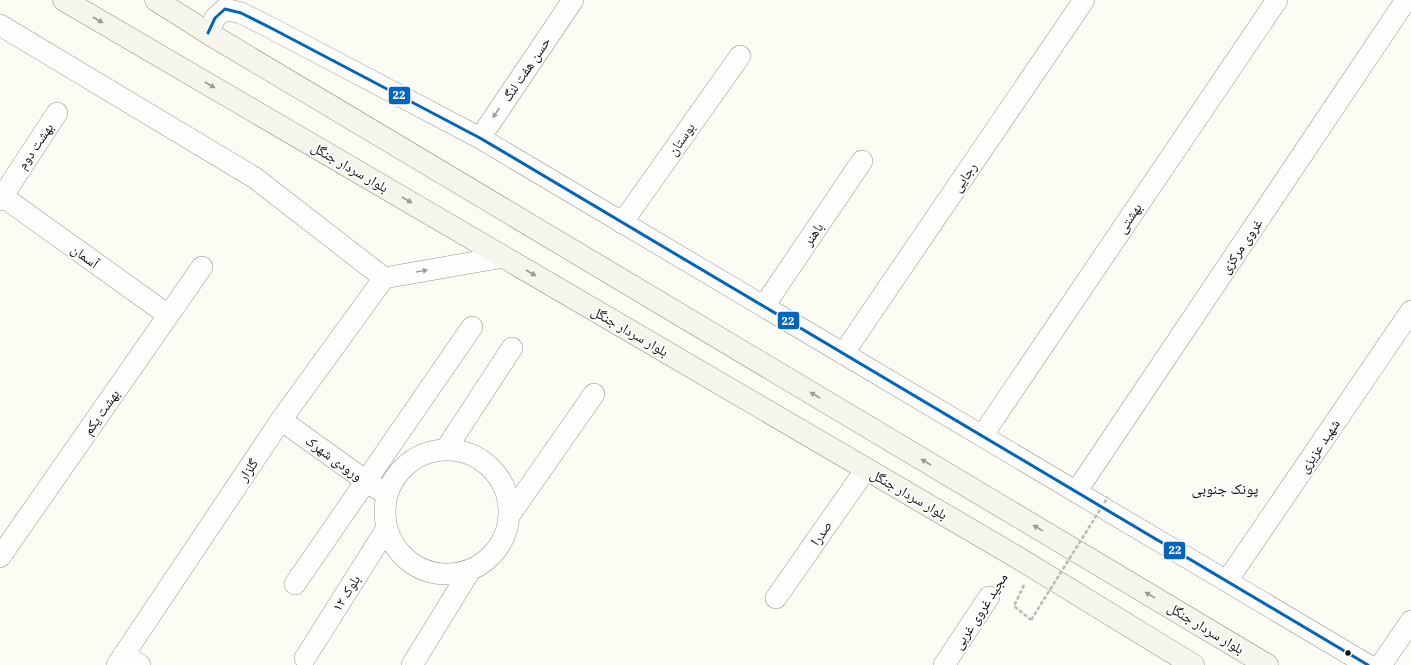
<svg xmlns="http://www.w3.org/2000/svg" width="1411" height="665" viewBox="0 0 1411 665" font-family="'IBM Plex Serif','Noto Naskh Arabic',serif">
  <rect width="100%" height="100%" fill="#fcfbf4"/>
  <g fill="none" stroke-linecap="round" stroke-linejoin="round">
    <!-- street casing -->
    <g stroke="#969592" stroke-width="22">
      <path id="street" d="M0,25L255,178L384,278L504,257
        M208,33L215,18L225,9L241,13L271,28L480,138L1368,665
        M480,138L573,0
        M2,196L168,315
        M0,200L57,113
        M622,223L740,56
        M764,306L862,161
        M843,354L1084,0
        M281,420L366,481L378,489
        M982,436L1277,0
        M446,449L512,348
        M385 512a62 62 0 1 1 124 0a62 62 0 1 1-124 0Z
        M1076,492L1406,0
        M509,516L594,394
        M0,557L202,267
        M1227,581L1411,311
        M295,584L472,327
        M776,598L866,469
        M124,654L140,665
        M305,658L387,528
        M117,665L281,420L384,278
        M412,665L471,569
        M944,665L989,597
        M1381,665L1411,621"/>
    </g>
    <!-- secondary casing -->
    <g stroke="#8c8c89" stroke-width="23">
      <path id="secondary" d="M64,0L1015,556L1193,665
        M156,0L208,33L1267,665"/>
    </g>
    <!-- path -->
    <path stroke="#b9b9b8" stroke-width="2.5" stroke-dasharray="4 2" stroke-linecap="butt" d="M1024,585L1014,606L1031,620"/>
    <!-- street -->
    <use href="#street" stroke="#fffefd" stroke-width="21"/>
    <!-- secondary -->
    <use href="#secondary" stroke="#f5f5eb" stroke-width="22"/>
    <!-- path-bridge -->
    <path stroke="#b9b9b8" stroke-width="2.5" stroke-dasharray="4 2" stroke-linecap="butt" d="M1031,620L1108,497"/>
    <!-- bus-1 casing -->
    <g stroke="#fff" stroke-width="6">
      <path id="bus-1" d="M208,33L215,18L225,9L241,13L271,28L480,138L1368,665"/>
    </g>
    <!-- bus-1 -->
    <use href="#bus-1" stroke="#0065bd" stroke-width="3"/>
  </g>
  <!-- one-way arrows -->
  <defs><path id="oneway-solid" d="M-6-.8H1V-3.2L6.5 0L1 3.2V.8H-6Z"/></defs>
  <g fill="#999993">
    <use href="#oneway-solid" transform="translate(98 20) rotate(30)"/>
    <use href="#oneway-solid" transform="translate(210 85) rotate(30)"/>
    <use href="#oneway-solid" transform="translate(407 200) rotate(30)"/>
    <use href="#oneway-solid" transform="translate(531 273) rotate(30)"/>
    <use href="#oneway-solid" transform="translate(815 395) rotate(-149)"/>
    <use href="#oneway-solid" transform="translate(926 462) rotate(-149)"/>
    <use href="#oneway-solid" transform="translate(1038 528) rotate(-149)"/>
    <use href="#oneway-solid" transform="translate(1150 595) rotate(-149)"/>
  </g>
  <g fill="#9f9e9e">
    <use href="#oneway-solid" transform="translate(496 113) rotate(124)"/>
    <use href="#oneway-solid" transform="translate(422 271) rotate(-10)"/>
  </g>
  <!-- markers -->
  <circle fill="#0f0f0f" stroke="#fff" stroke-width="1.5" cx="1348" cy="653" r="3.5"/>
  <g text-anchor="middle" stroke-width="4" stroke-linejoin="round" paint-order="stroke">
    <!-- street labels -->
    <g font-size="14" fill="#0f0f0f" stroke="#fff">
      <text transform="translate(526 69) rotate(-56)" y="5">حسن هفت لنگ</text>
      <text transform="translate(681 139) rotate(-55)" y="5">بوستان</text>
      <text transform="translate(35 146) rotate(-56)" y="5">بهشت دوم</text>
      <text transform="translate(350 167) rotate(30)" y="5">بلوار سردار جنگل</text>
      <text transform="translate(964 177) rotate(-56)" y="5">رجایی</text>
      <text transform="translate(1129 218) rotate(-56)" y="5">بهشتی</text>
      <text transform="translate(813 234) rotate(-56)" y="5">باهنر</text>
      <text transform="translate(1241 246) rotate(-56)" y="5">غروی مرکزی</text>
      <text transform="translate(85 256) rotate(36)" y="5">آسمان</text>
      <text transform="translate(630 331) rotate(30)" y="5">بلوار سردار جنگل</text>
      <text transform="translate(101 412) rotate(-55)" y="5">بهشت یکم</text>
      <text transform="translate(1319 446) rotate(-56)" y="5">شهید عزیزی</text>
      <text transform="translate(334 458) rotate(36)" y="5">ورودی شهرک</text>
      <text transform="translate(248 470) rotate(-56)" y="5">گلزار</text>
      <text transform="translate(909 494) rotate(30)" y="5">بلوار سردار جنگل</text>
      <text transform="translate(821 533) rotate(-56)" y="5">صدرا</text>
      <text transform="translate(346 593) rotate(-58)" y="5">بلوک ۱۲</text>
      <text transform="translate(980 611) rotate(-57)" y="5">مجید غروی غربی</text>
      <text transform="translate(1206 628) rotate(31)" y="5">بلوار سردار جنگل</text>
    </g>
    <!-- neighbourhood labels -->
    <g font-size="15" fill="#0f0f0f" stroke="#fff">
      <text x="1225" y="494">پونک جنوبی</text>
    </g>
  </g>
  <g stroke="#fff" stroke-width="1.5">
    <rect x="388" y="86" width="23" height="19" rx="4" fill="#0065bd"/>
    <rect x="777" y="311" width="23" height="19" rx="4" fill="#0065bd"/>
    <rect x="1163" y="541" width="23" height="19" rx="4" fill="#0065bd"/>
  </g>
  <g font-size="11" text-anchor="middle" font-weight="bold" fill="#fff">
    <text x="399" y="99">22</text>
    <text x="788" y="325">22</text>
    <text x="1175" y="554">22</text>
  </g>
</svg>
